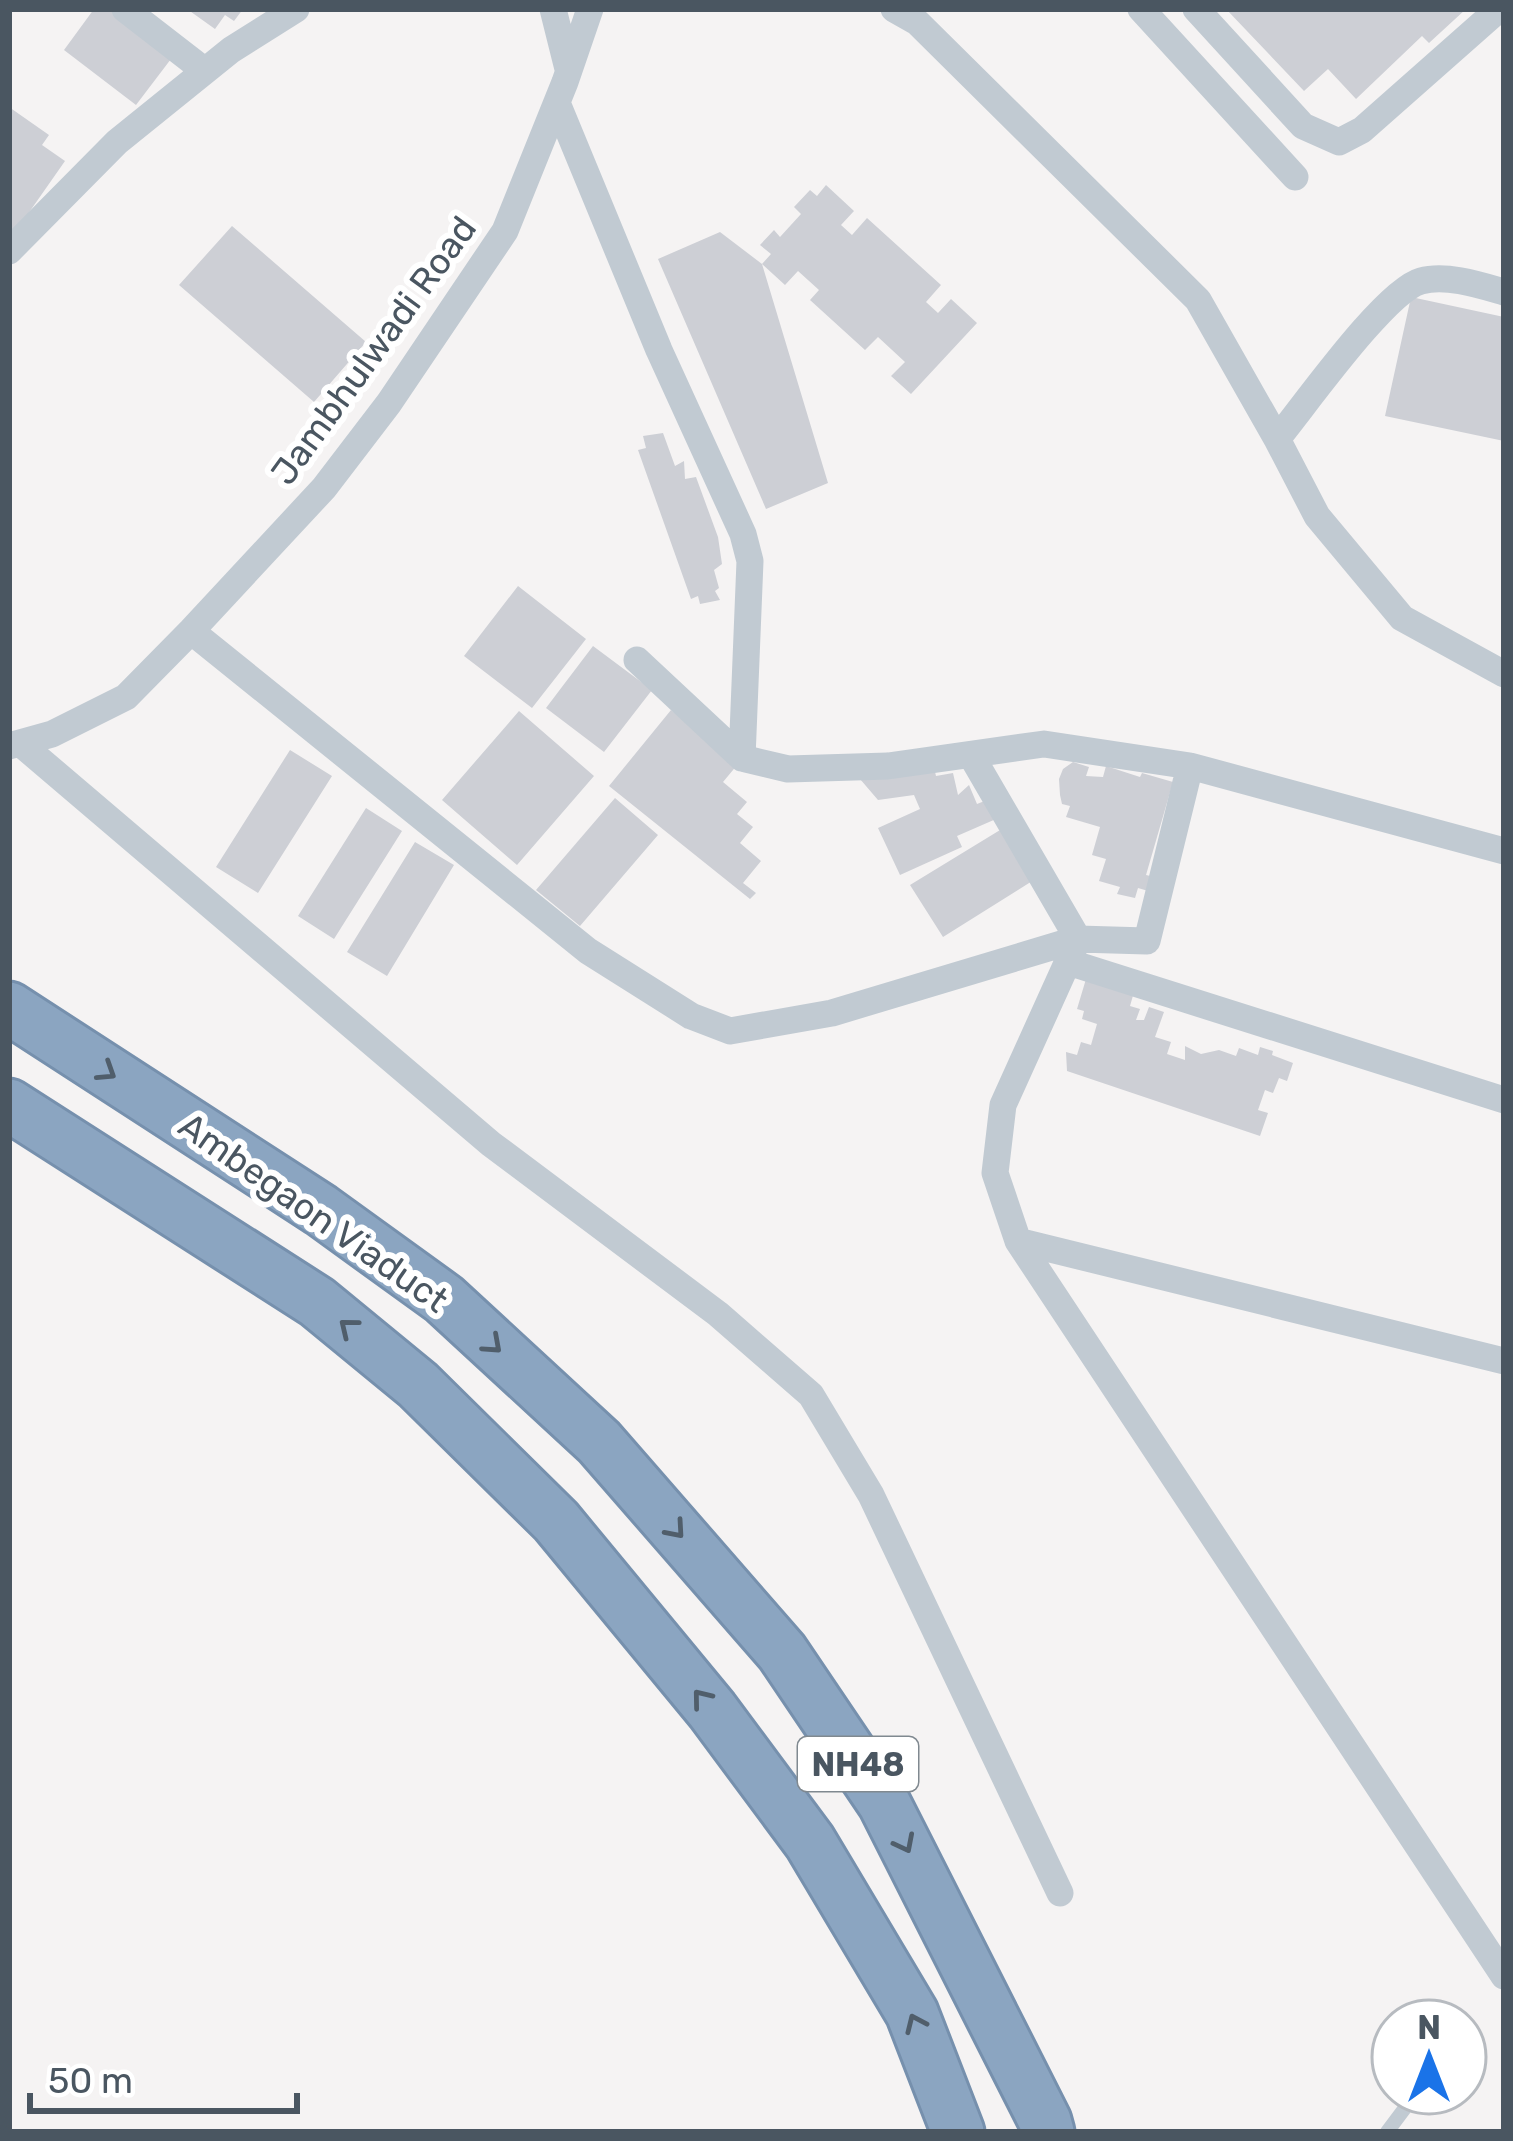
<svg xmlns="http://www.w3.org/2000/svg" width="1513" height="2141" viewBox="0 0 1513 2141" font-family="Rubik,sans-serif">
  <rect width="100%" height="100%" fill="#f5f3f3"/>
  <!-- building -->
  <path fill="#cdcfd5" d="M94,9H113L174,55L136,105L64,50Z
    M187,9H243L234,21L225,15L215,29Z
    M1226,9H1466L1429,43L1422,36L1356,99L1328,69L1304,91Z
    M9,107L49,135L42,145L65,161L9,241Z
    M826,185L854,211L841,225L852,235L867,218L941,285L926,302L938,313L951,299L977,323L911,394L891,376L905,362L878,337L865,350L810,300L819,290L798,271L785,285L762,264L828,483L766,509L658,259L720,232L762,264L771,254L760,245L774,230L780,237L801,214L794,207L810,190L817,196Z
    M232,226L366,342L314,402L179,285Z
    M1411,297L1504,317V441L1385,416Z
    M663,433L675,466L684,461L685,479L696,477L718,537L722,564L714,570L719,588L715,591L720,600L700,604L698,596L691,599L638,450L646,448L643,436Z
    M518,586L586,639L532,708L464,656Z
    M593,646L652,690L604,752L546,708Z
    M671,710L738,764L723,782L747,802L737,814L753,827L740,843L761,861L743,883L756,893L750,899L609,786Z
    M519,711L594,776L517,865L442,800Z
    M290,750L332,776L258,893L216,867Z
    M1073,762L1089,767L1086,776L1103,777L1106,766L1140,777L1142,773L1173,782L1146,875L1159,878L1155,893L1138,888L1135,898L1117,894L1120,887L1099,881L1106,859L1092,855L1100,827L1066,817L1070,806L1062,804L1060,795L1059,779L1063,769Z
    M933,763L936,776L953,773L958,795L969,785L977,804L987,800L996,819L957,836L962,847L900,875L878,828L920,809L914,795L878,800L860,779Z
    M615,798L658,835L580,926L536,890Z
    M366,808L402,831L334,939L298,916Z
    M1005,827L1037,878L943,937L910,885Z
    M415,842L454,865L387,976L347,952Z
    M1086,979L1134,992L1130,1006L1140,1009L1136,1020H1144L1149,1007L1164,1012L1155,1037L1171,1042L1167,1054L1185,1060V1046L1201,1054L1219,1050L1236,1056L1239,1048L1258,1055L1260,1047L1273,1051L1272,1055L1293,1063L1287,1081L1279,1078L1273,1093L1265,1090L1258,1110L1268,1113L1260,1136L1067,1071L1066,1052L1077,1055L1081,1042L1091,1045L1097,1024L1082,1019L1084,1011L1077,1009Z"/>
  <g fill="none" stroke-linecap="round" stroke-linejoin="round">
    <!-- highway casing -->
    <g stroke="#7690ad" stroke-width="57">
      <path id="highway" d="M9,1008L321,1210L444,1299L599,1442L782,1652L884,1803L1045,2121L1048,2132
        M9,1105L317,1302L418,1385L556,1521L712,1710L810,1842L912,2013L958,2132"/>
    </g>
    <!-- lane -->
    <path stroke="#c1cad2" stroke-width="14" d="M1387,2132L1405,2108"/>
    <!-- street -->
    <path stroke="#c1cad2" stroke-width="27" d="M125,9L205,71
      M553,9L568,69
      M894,9L917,22L1198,300L1277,439L1317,516L1402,618L1504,674
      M1141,9L1295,177
      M1196,9L1303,126L1339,142L1362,130L1499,9
      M557,103L659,350L743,534L750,561L742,758
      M9,251L117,142L231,50L296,9
      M1277,439C1305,405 1385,291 1421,281C1446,274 1480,285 1504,292
      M191,631L588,951L691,1016L730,1031L832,1013L1078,939L971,755
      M637,660L742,758L788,769L888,766L1044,744L1190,766L1504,851
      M20,743L491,1144L718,1314L811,1395L871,1495L1060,1893
      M9,746L52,734L126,697L191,631L324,488L389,403L505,231L565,82L590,9
      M1190,766L1147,941L1078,939L1003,1105L995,1173L1018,1241L1504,1976
      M1068,962L1504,1100
      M1018,1241L1504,1361"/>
    <!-- highway -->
    <use href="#highway" stroke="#8ba5c1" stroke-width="51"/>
  </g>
  <!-- one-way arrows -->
  <defs><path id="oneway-chevron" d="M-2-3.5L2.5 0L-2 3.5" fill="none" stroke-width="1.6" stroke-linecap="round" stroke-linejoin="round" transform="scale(3)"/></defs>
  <g stroke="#505e6b">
    <use href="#oneway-chevron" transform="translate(107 1072) rotate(33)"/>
    <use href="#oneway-chevron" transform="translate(348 1327) rotate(-141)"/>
    <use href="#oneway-chevron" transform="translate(493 1345) rotate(42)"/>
    <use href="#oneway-chevron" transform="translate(676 1530) rotate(49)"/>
    <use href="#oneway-chevron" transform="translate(701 1698) rotate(-129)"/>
    <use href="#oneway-chevron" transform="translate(905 1844) rotate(63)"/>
    <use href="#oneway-chevron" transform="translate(915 2023) rotate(-114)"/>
  </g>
  <g text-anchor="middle" stroke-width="12" stroke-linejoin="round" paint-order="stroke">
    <!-- shield labels -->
    <rect fill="#fff" stroke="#808990" stroke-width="3" x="798" y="1737" width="120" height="54" rx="9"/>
    <g font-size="33" font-weight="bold" fill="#4a5661">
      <text x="858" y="1776">NH48</text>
    </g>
    <!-- street labels -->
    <g font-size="36" fill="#4a5661" stroke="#fff">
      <text transform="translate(373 350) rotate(-54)" y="13">Jambhulwadi Road</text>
      <text transform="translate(314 1212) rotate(35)" y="13">Ambegaon Viaduct</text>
    </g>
  </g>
  <!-- border -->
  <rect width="1513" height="2141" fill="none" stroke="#4a5661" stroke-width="24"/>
  <!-- north arrow -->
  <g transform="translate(1429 2057)"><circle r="57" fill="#ffffff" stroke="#b7bbc0" stroke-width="3"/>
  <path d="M0-9L21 45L0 30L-21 45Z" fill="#1a73e8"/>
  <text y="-18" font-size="33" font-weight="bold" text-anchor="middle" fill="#4a5661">N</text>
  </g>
  <!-- scale -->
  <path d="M30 2093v18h267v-18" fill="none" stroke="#4a5661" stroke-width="6"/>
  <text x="48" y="2093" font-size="36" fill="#4a5661" stroke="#ffffff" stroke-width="9" paint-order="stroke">50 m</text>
</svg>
